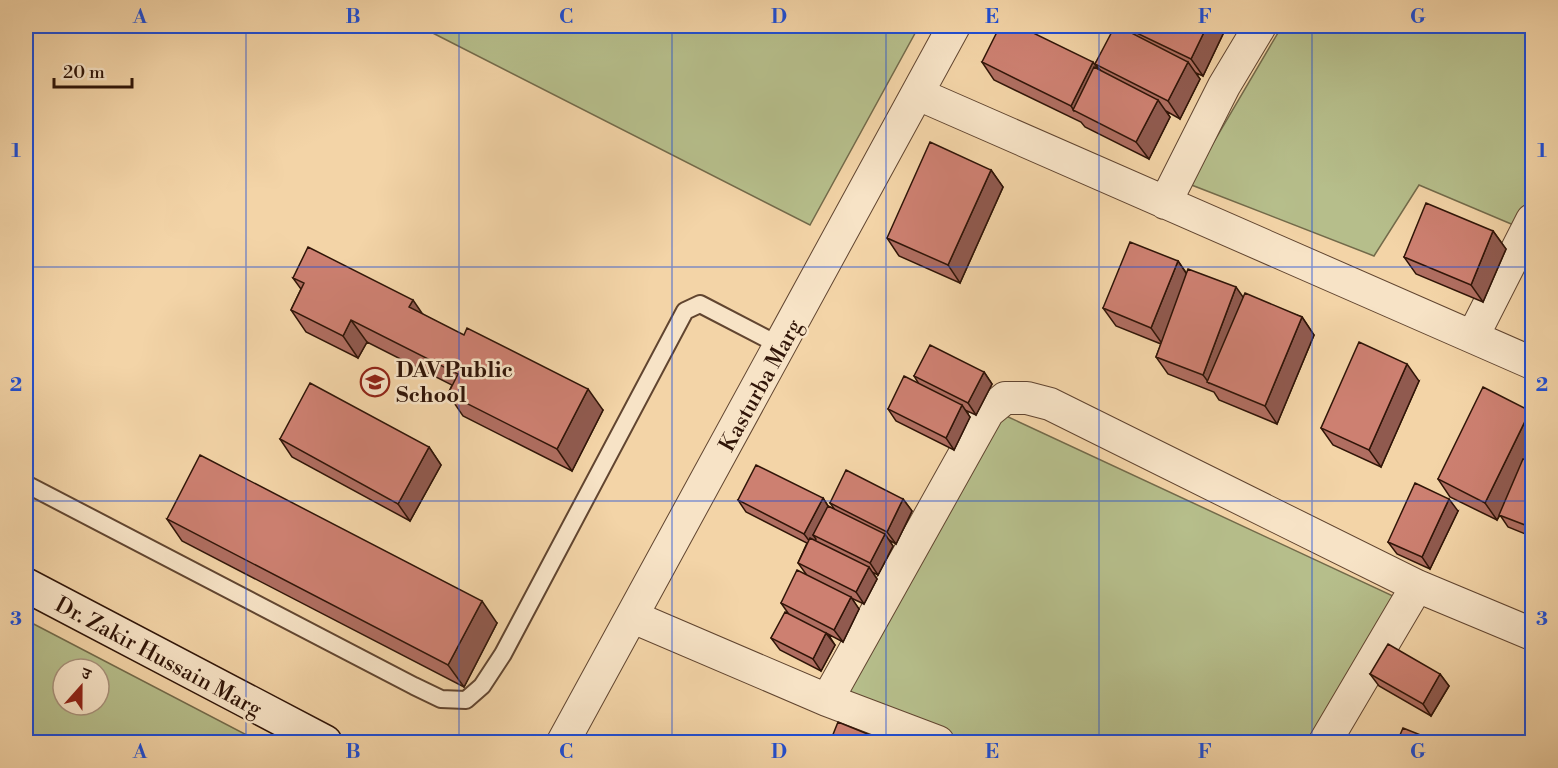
<svg xmlns="http://www.w3.org/2000/svg" width="1558" height="768" viewBox="0 0 1558 768" font-family="'Libre Bodoni','Noto Serif Devanagari',serif">
  <rect width="100%" height="100%" fill="#f3d4a7"/>
  <filter id="stains"><feTurbulence type="fractalNoise" baseFrequency=".00333" numOctaves="4"/><feColorMatrix values="0 0 0 0 .2 0 0 0 0 .09 0 0 0 0 .02 0 0 0 .5 -.17"/></filter>
  <radialGradient id="worn" r=".72"><stop offset=".6" stop-color="#630" stop-opacity="0"/><stop offset="1" stop-color="#630" stop-opacity=".3"/></radialGradient>
  <!-- green -->
  <path fill="#b6be8b" stroke="#736a4a" stroke-width="1.5" fill-rule="evenodd" d="M419,26H919L810,225Z
    M1282,26H1532V210L1523,229L1419,185L1374,256L1189,184Z
    M1004,415L1408,603L1321,742H967L842,692Z
    M26,620L260,742H26ZM63,669H99V705H63Z"/>
  <g fill="none" stroke-linecap="round" stroke-linejoin="round">
    <!-- lane casing -->
    <g stroke="#614530" stroke-width="20">
      <path id="lane" d="M26,484L414,686L441,699L466,700L482,686L503,654L685,311L700,304L781,346"/>
    </g>
    <!-- street casing -->
    <g stroke="#614530" stroke-width="34">
      <path id="street" d="M918,94L1532,363
        M1165,203L1224,86L1260,26
        M1473,336L1532,220
        M633,617L827,700L938,742
        M827,700L988,412L1005,398H1027L1050,404L1417,586L1532,634
        M563,742L954,26
        M1325,742L1417,586"/>
    </g>
    <!-- secondary casing -->
    <g stroke="#301508" stroke-width="36">
      <path id="secondary" d="M26,585L325,742"/>
    </g>
    <!-- lane -->
    <use href="#lane" stroke="#f7e3c6" stroke-width="16"/>
    <!-- street -->
    <use href="#street" stroke="#f7e3c6" stroke-width="32"/>
    <!-- secondary -->
    <use href="#secondary" stroke="#f7e3c6" stroke-width="33"/>
  </g>
  <!-- wall -->
  <path fill="#b06e61" stroke="#301508" stroke-width="1.5" d="M1118,26H1217L1223,34L1203,76L1196,73L1200,79L1180,119L1166,111L1170,117L1149,159L1085,127L1081,122L994,80L982,62L1100,70L1095,64Z
    M991,170L1003,187L960,283L899,256L887,238Z
    M1493,231L1506,249L1483,302L1416,274L1404,257Z
    M1178,261L1187,274L1243,297L1302,317L1314,335L1277,424L1219,400L1214,392L1168,374L1156,357L1161,344L1116,326L1103,308Z
    M293,278L422,314L603,410L572,471L463,416L448,394L452,385L367,342L358,358L306,332L291,310L301,289Z
    M984,372L992,384L976,415L965,410L970,417L954,450L896,421L888,409L919,384L914,376Z
    M1419,381L1381,467L1333,445L1321,428Z
    M1530,411L1533,414V448L1526,460L1533,463V537L1508,527L1500,515L1497,520L1450,497L1438,479Z
    M280,439L429,447L441,465L410,521L292,457Z
    M823,498L828,506L835,510L830,503L903,499L912,511L896,544L889,540L893,546L878,575L872,572L877,579L864,604L851,598L859,609L843,642L828,634L835,645L821,671L780,650L771,638L788,613L781,603L806,574L798,563L807,543L746,512L738,500Z
    M1458,511L1430,569L1397,554L1388,542Z
    M167,519L497,623L464,687L182,541Z
    M1370,674H1440L1449,686L1431,716L1379,686Z"/>
  <!-- shaded-wall -->
  <path fill="#905a4f" stroke="#301508" stroke-width="1.5" d="M1207,26H1217L1223,34L1203,76L1191,59Z
    M1093,62L1105,79L1074,111L1071,106Z
    M1188,62L1200,79L1180,119L1168,101Z
    M1158,100L1170,117L1149,159L1136,142Z
    M991,170L1003,187L960,283L948,265Z
    M1493,231L1506,249L1483,302L1471,285Z
    M1178,261L1190,279L1163,345L1151,328Z
    M1236,287L1248,304L1209,383L1203,375Z
    M413,300L428,322L409,307Z
    M1302,317L1314,335L1277,424L1265,406Z
    M351,320L367,342L358,358L343,336Z
    M1407,364L1419,381L1381,467L1369,450Z
    M984,372L992,384L976,415L968,403Z
    M588,389L603,410L572,471L557,449Z
    M962,405L970,417L954,450L946,438Z
    M1530,411L1533,414V448L1497,520L1485,503Z
    M429,447L441,465L410,521L398,504Z
    M823,498L831,511L813,535L816,539L813,546L804,534Z
    M903,499L912,511L896,544L887,532Z
    M1449,499L1458,511L1430,569L1422,557Z
    M885,534L893,546L878,575L870,563Z
    M869,567L877,579L864,604L856,592Z
    M851,597L859,609L843,642L834,630Z
    M482,601L497,623L464,687L448,665Z
    M826,633L835,645L821,671L813,659Z
    M1440,674L1449,686L1431,716L1423,704Z
    M875,737L880,742H873Z"/>
  <!-- building -->
  <path fill="#cd8071" stroke="#301508" stroke-width="1.5" d="M1000,26H1019L1093,62L1071,106L982,62Z
    M1115,26H1118L1188,62L1168,101L1095,64Z
    M1122,26H1207L1191,59Z
    M1094,67L1158,100L1136,142L1073,110Z
    M930,142L991,170L948,265L887,238Z
    M1426,203L1493,231L1471,285L1404,257Z
    M1130,242L1178,261L1151,328L1103,308Z
    M308,247L413,300L409,307L464,335L467,328L588,389L557,449L448,394L458,374L351,320L343,336L291,310L304,283L293,278Z
    M1188,269L1236,287L1203,375L1156,357Z
    M1245,293L1302,317L1265,406L1207,382Z
    M1359,342L1407,364L1369,450L1321,428Z
    M930,345L984,372L968,403L914,376Z
    M904,376L962,405L946,438L888,409Z
    M310,383L429,447L398,504L280,439Z
    M1483,387L1530,411L1485,503L1438,479Z
    M200,455L482,601L448,665L167,519Z
    M1523,459L1533,463V528L1499,515Z
    M756,465L823,498L804,534L738,500Z
    M846,470L903,499L887,532L830,503Z
    M1415,483L1449,499L1422,557L1388,542Z
    M828,506L885,534L870,563L813,535Z
    M810,538L869,567L856,592L798,563Z
    M797,570L851,597L834,630L781,603Z
    M785,612L826,633L813,659L771,638Z
    M1388,644L1440,674L1423,704L1370,674Z
    M838,722L875,737L873,742H830Z
    M1403,728L1438,742H1397Z
    M607,736L622,742H605Z"/>
  <!-- grid -->
  <path fill="none" stroke="#1d4ed8" stroke-width="1.5" stroke-opacity="0.55" d="M246,26V742M459,26V742M672,26V742M886,26V742M1099,26V742M1312,26V742M26,267H1532M26,501H1532"/>
  <!-- icons -->
  <defs>
    <g id="school-ring" transform="scale(1.5)"><circle r="9.5" fill="#f7e3c6" stroke="#8f2418" stroke-width="1.5"/><path d="M0-5L7-2L0 1L-7-2ZM-4 1L0 2.5L4 1V4Q0 6-4 4Z" fill="#8f2418"/></g>
  </defs>
  <g fill-rule="evenodd">
    <use href="#school-ring" x="375" y="382"/>
  </g>
  <g text-anchor="middle" stroke-width="5" stroke-linejoin="round" paint-order="stroke">
    <!-- poi labels -->
    <g font-size="22" font-weight="bold" fill="#301508" stroke="#f7e3c6" text-anchor="start">
      <text x="396" y="377">DAV Public<tspan x="396" dy="25">School</tspan></text>
    </g>
    <!-- street labels -->
    <g font-size="22" fill="#301508" stroke="#f7e3c6">
      <text transform="translate(760 385) rotate(-61)" y="8">Kasturba Marg</text>
      <text transform="translate(159 656) rotate(28)" y="8">Dr. Zakir Hussain Marg</text>
    </g>
  </g>
  <!-- margin -->
  <rect width="1558" height="768" fill="none" stroke="#f3d4a7" stroke-width="66"/>
  <!-- north arrow -->
  <g transform="translate(81 687) rotate(21)"><circle r="28" fill="#f7e3c6" stroke="#a7917a" stroke-width="1.5"/>
  <path d="M0-4.5L10 22L0 15L-10 22Z" fill="#8f2418"/>
  <text y="-9" font-size="16" font-weight="bold" text-anchor="middle" fill="#301508">उ</text>
  </g>
  <!-- scale -->
  <path d="M54 78v9h78v-9" fill="none" stroke="#301508" stroke-width="3"/>
  <text x="63" y="78" font-size="18" fill="#301508" stroke="#f7e3c6" stroke-width="4.5" paint-order="stroke">20 m</text>
  <rect x="33" y="33" width="1492" height="702" fill="none" stroke="#1d4ed8" stroke-width="2"/>
  <g font-size="20" text-anchor="middle" font-weight="bold" fill="#1d4ed8">
    <text x="140" y="23">A</text>
    <text x="353" y="23">B</text>
    <text x="566" y="23">C</text>
    <text x="779" y="23">D</text>
    <text x="992" y="23">E</text>
    <text x="1205" y="23">F</text>
    <text x="1418" y="23">G</text>
    <text x="16" y="157">1</text>
    <text x="1542" y="157">1</text>
    <text x="16" y="391">2</text>
    <text x="1542" y="391">2</text>
    <text x="16" y="625">3</text>
    <text x="1542" y="625">3</text>
    <text x="140" y="758">A</text>
    <text x="353" y="758">B</text>
    <text x="566" y="758">C</text>
    <text x="779" y="758">D</text>
    <text x="992" y="758">E</text>
    <text x="1205" y="758">F</text>
    <text x="1418" y="758">G</text>
  </g>
  <rect width="100%" height="100%" filter="url(#stains)"/>
  <rect width="100%" height="100%" fill="url(#worn)"/>
</svg>
